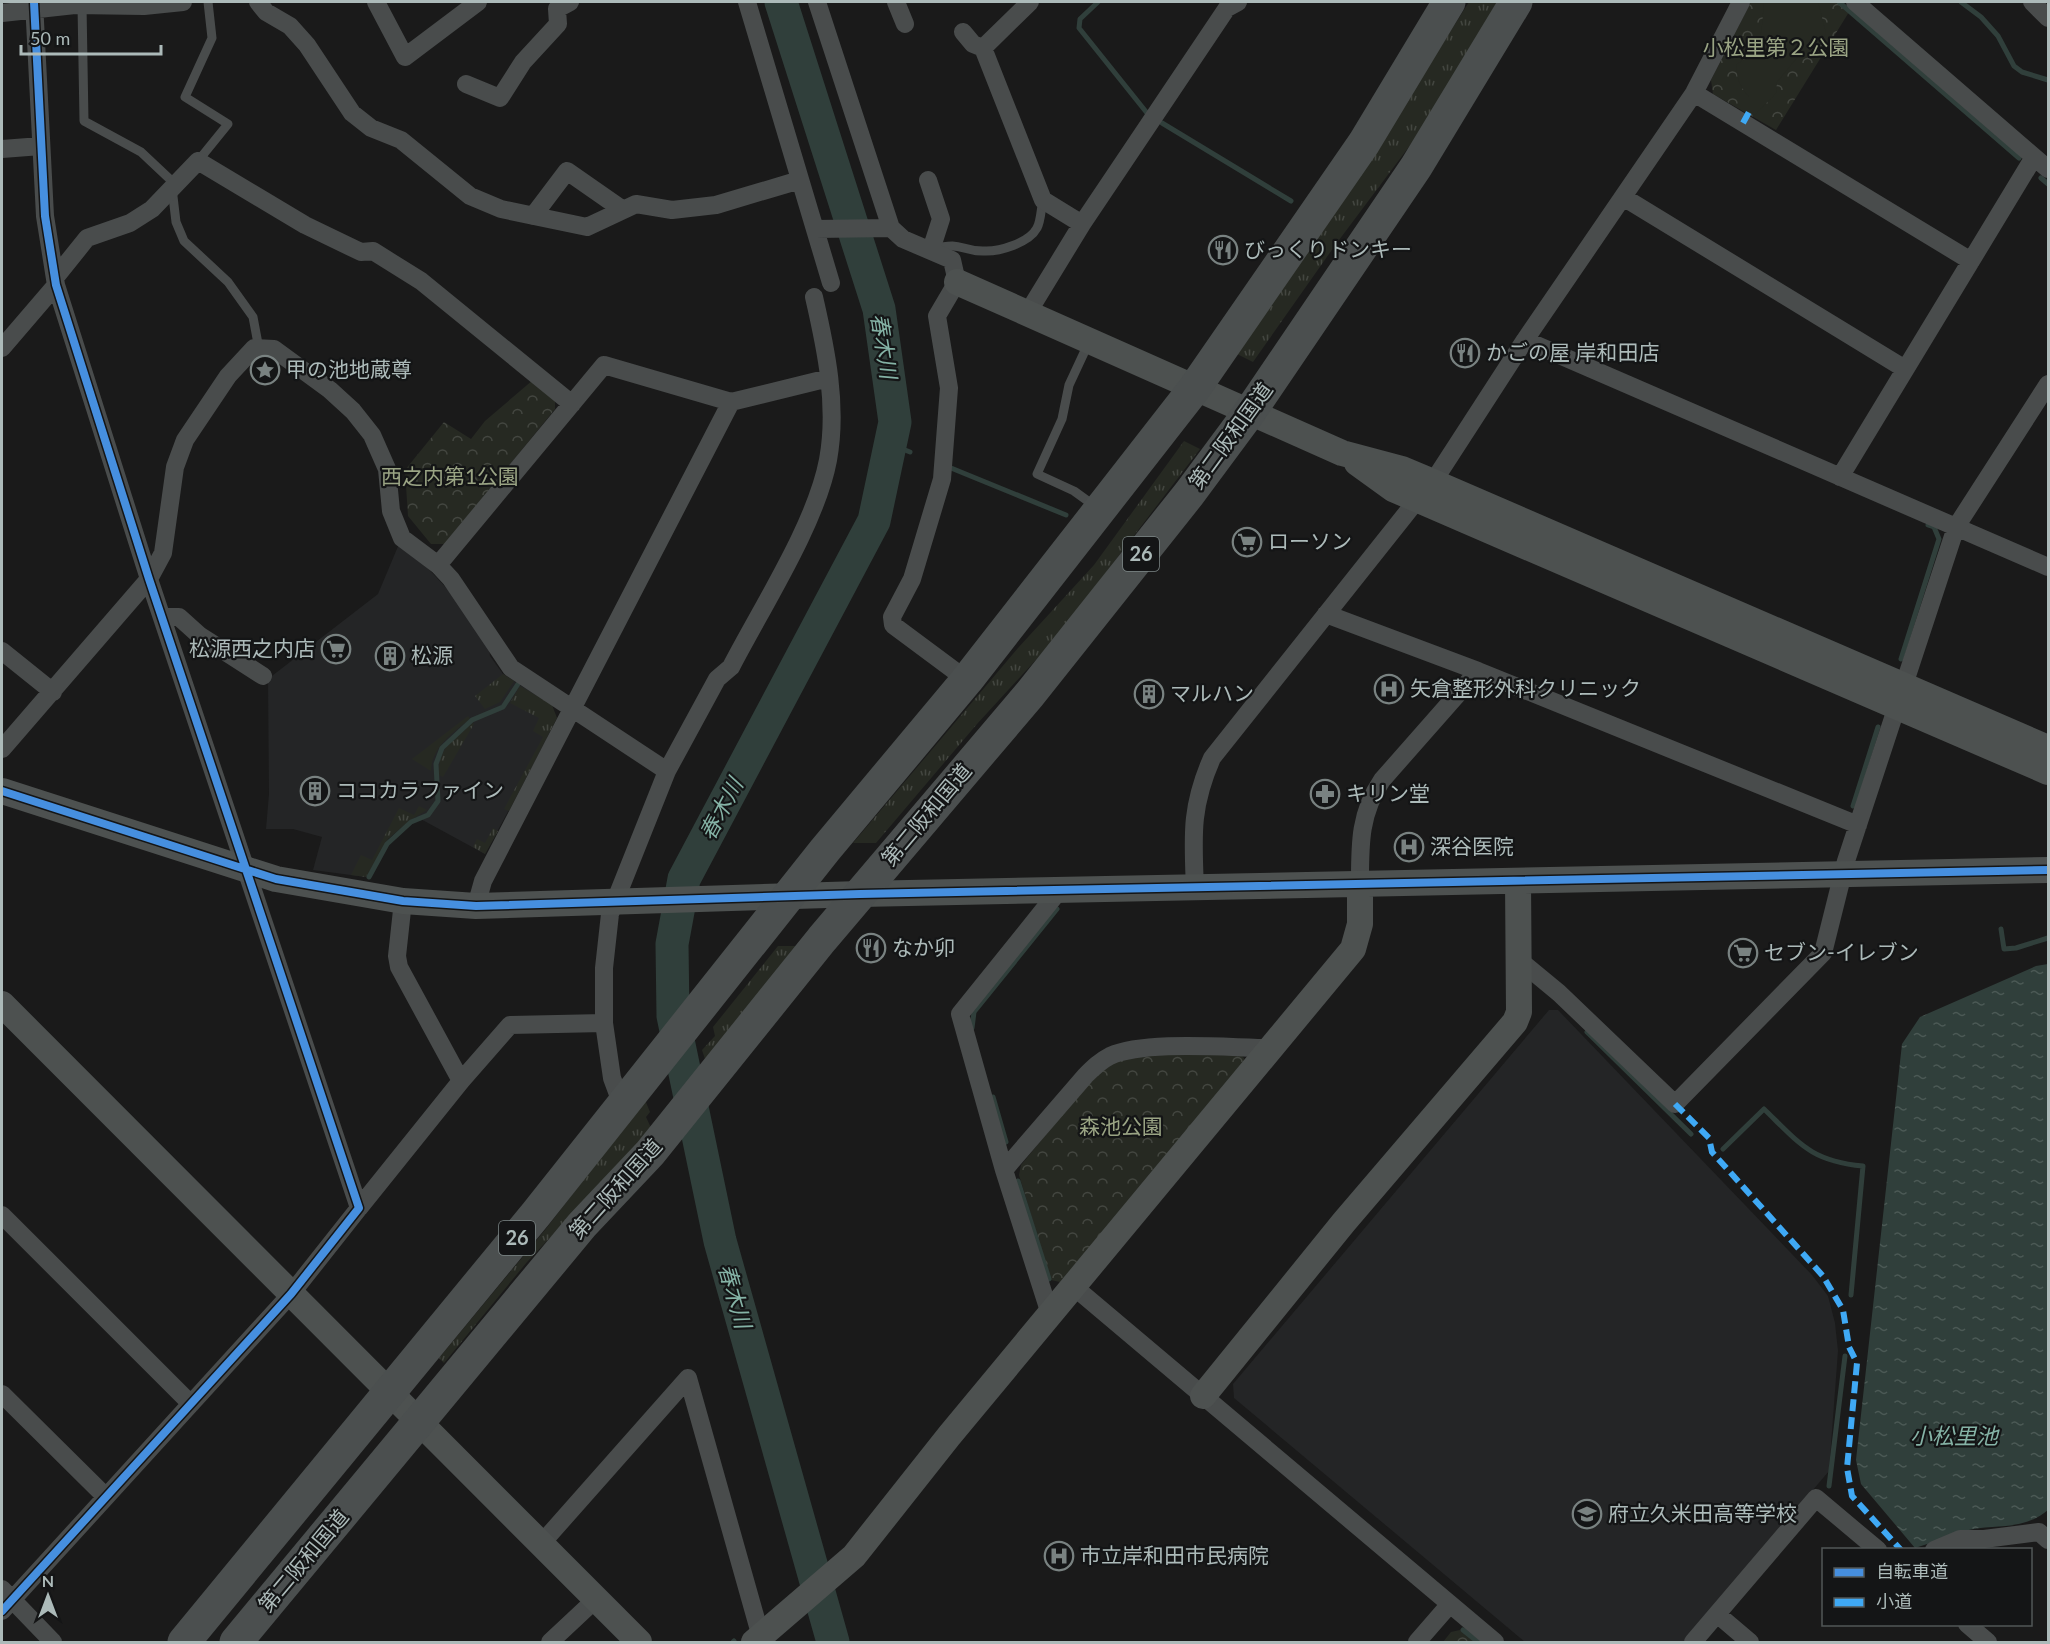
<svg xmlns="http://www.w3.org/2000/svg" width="2050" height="1644" viewBox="0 0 2050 1644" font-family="Lato,'Noto Sans JP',sans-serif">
  <defs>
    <pattern id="grass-tufts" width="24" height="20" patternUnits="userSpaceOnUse" patternTransform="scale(1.5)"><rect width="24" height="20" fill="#262922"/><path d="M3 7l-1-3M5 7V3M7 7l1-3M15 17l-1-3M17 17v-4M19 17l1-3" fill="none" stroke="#434640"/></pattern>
    <pattern id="park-crowns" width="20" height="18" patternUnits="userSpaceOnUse" patternTransform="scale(1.5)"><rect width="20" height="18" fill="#262922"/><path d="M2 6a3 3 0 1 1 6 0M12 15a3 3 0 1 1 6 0" fill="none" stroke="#434640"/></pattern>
    <pattern id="water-ripples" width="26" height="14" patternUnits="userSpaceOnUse" patternTransform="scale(1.5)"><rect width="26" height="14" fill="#303f3b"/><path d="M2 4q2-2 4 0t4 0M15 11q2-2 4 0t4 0" fill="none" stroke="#4b5955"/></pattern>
  </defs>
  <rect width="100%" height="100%" fill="#1a1a1a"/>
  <!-- built -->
  <path fill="#242526" d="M399,544L420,560L453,595L489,647L490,656L503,674L552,705L547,739L485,854L417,817L410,820L388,839L366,877L313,870L322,837L293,829H266L269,794L268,679L378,594Z
    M1549,1010H1558L1812,1275L1828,1296L1835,1323L1838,1351L1829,1471L1684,1642H1525L1234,1398L1233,1384Z"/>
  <!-- grass -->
  <path fill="url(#grass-tufts)" d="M1469,2H1500L1411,144L1336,244L1253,362L1237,354L1347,195Z
    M1184,441L1200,449L1056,638L977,724L876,843H853L1018,648L1094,565Z
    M503,674L514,681L500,702L485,709L475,696Z
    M520,686L552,705L557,718L509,811L504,809L543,737L533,731L539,718L510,703Z
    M468,716L470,719C453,732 431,748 431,771L412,759Z
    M473,723L474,724L443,777L439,775C436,753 455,733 473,723Z
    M419,806L427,810L410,820L388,839L366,877L351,875L361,855L372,860L399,808L414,815Z
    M493,828L498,831L485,854L473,847L477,839L485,843Z
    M778,946H803L707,1065L702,1050L715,1036L713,1027Z
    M645,1100L650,1112L646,1117L652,1130L527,1262L444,1363L439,1358L545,1230Z"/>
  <!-- park -->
  <path fill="url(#park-crowns)" d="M1751,2H1837L1849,12L1776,130L1713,94L1711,80Z
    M533,380L555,397V409L445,544H431L408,516L405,470L444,422L471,439L485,421Z
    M1239,1053L1244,1058V1065L1060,1282L1051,1280L1019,1175L1021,1165L1084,1088L1094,1077L1124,1056Z
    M1460,1630L1475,1642H1443L1451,1632Z"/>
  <!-- pitch -->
  <path fill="#262922" d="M1764,2H1818L1826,33L1817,50L1801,53L1777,82L1776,93L1755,115L1749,112V97C1740,87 1736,78 1737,64C1765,48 1761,30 1764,2Z"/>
  <!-- water -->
  <path fill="url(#water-ripples)" d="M2048,964V1510C2022,1532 1994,1523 1964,1531C1948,1536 1931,1543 1915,1548L1861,1484L1856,1460L1902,1044L1920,1017L2036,966Z"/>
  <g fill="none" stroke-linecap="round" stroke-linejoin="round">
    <!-- stream -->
    <path stroke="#303f3b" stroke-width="5" d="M1098,2L1080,19L1079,28L1147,113
      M1839,2L2019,158
      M1961,2L1981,17L1998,36L2014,66L2022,72L2048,80
      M1162,123L1291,201
      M2041,178L2048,184
      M890,444L910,452
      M951,468L1066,515
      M1901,659L1939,539L1934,527L1928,525
      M1853,806L1878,727
      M369,877L387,844L411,822L428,815L438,801L436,764L442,748L472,720L503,707L518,684
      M2001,929L2004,949L2016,948L2048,938
      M972,1028L974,1012L1057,909
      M1587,1032L1691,1134
      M993,1097L1006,1142
      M1723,1149L1764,1109C1800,1144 1811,1161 1863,1166L1851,1295
      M1018,1181L1049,1279
      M1829,1486L1845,1356
      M1463,1630L1478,1642
      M733,1642L734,1641"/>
    <!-- river -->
    <path stroke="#303f3b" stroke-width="33" d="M781,2L879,309L895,422L874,521L684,879L672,944L673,1016L720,1241L833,1642"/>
    <!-- lane -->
    <path stroke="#494c4c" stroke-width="9" d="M82,5L84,121L141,152L175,184
      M198,161L228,124L185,97L212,38L208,2
      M172,188L176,222L184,241L228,282L253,317L259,349
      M933,249C963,241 959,251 983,251C999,252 1029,243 1037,228C1041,221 1041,208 1043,200
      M1089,342L1069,385L1062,419L1037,474L1074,491L1096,507"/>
    <!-- street -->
    <path stroke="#494c4c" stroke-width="18" d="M258,2L266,12L290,26L307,45L352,113L371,128L401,140L470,196L501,209L587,227L636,204L672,210L716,205L800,180
      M376,2L405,57L478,2
      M747,2L831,283
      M817,2L891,228L903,239L952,260L957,282L937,316L949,388L942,479L912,579L892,617L893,625L967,680
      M896,2L905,24
      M1855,2L2048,169
      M2032,2L2048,18
      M2,13L75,5L144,6L183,2
      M963,32L973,44L983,48L1043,200L1082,224
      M983,48L1030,2
      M466,84L500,98L523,62L558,24L557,9L570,2
      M1694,93L1971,261
      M2,149L41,146
      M928,180L941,219L931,250
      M1623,197L1905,369
      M533,216L567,171L623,210
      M815,229L891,228
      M55,278L87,238L130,223L152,209L198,161L305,225L361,252L373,251L421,281L572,404
      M1027,314L1082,224L1227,8L1238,2
      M1525,340L2048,567
      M2,348L56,285
      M1840,477L2034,157
      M1433,482L1525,340L1694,93L1741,2
      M438,565L604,365L731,402L829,378
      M1326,614L1478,671L1858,825
      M162,617H179L199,635L263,676
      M2,651L53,692
      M2,749L149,579L163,553L175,467L185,440L228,376L254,348L274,349L330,390L353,411L372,435L387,469L391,511L402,538L438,565L451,579L511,668L667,771
      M1360,885C1360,846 1359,814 1382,780L1478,671
      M1195,889C1193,837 1190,808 1212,758L1417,500
      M403,901L397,956L399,967L461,1081
      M476,906L483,881L731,402
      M1519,960L1559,993L1675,1104L1823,953L1846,861L1956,527L2048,384
      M622,1105L612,1078L604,1023V968L610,914L667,771L717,679L731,667C762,607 816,524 828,460C838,406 826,349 814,297
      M1004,1170L1085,1076C1093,1068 1100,1061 1110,1056C1146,1040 1230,1048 1271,1048
      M359,1208L461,1081L510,1025L604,1023
      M2,1215L191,1404
      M1073,1286L1495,1642
      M1050,1314L1004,1170L960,1014L1058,892
      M2,1394L106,1497
      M541,1544L688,1378L761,1637
      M1934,1550L1960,1539H1984L2039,1532L2048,1540
      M2,1589L53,1642
      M2,1611L291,1294L359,1208L149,579L56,285L45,216L34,2
      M1717,1614L1750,1642
      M1967,1624L1988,1642
      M550,1642L596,1599
      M1417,1642L1450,1604
      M1693,1642L1816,1498L1878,1550"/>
    <!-- secondary -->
    <path stroke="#4d5150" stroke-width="26" d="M957,282L1342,453L1402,469L1433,482L2048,748
      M1357,463L1393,489L2048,772
      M2,791L276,879L403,901L476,906L860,894L2048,870
      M2,1004L639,1642
      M1203,1396L1344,1222L1515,1022L1519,1012L1518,882
      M754,1642L854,1556L949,1436L1353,949L1360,924V885"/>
    <!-- highway -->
    <path stroke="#4b4f4f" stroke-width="33" d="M184,1642L536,1214L825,850L967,680L1194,389L1364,143L1449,2
      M236,1642L582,1225L650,1153L822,939L1030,694L1189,494L1249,413L1416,167L1516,2"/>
    <!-- quiet -->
    <path stroke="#3fa9f5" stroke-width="6" stroke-dasharray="12 6" stroke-linecap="butt" d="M1743,123L1749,112
      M1675,1104L1709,1138L1712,1152L1823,1276L1843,1310L1849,1347L1857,1363L1847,1468L1852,1496L1901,1550"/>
    <!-- cycleway casing -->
    <g stroke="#141516" stroke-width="11">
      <path id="cycleway" d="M2,791L276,879L403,901L476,906L860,894L2048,870
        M2,1611L291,1294L359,1208L149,579L56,285L45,216L34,2"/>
    </g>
    <!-- cycleway -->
    <use href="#cycleway" stroke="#468fdf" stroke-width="8"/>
  </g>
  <!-- icons -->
  <defs>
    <g id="restaurant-ring" transform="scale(1.5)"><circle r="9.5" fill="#141516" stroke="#798281" stroke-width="1.5"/><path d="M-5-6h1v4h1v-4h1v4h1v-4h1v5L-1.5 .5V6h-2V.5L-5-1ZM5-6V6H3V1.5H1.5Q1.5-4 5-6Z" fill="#798281"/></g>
    <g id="sight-ring" transform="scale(1.5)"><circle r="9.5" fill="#141516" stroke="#798281" stroke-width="1.5"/><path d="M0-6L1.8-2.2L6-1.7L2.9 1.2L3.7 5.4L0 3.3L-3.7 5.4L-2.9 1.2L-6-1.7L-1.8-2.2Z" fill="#798281"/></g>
    <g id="supermarket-ring" transform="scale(1.5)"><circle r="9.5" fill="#141516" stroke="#798281" stroke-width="1.5"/><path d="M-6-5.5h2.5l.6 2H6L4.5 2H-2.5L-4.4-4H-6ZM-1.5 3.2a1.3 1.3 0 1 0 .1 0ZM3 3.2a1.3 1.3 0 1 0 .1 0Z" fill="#798281"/></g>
    <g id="building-ring" transform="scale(1.5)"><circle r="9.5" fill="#141516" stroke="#798281" stroke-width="1.5"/><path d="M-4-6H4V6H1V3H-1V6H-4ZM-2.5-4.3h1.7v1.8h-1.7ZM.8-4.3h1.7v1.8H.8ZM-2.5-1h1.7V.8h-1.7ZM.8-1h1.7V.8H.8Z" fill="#798281"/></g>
    <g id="hospital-ring" transform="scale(1.5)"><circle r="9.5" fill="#141516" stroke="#798281" stroke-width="1.5"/><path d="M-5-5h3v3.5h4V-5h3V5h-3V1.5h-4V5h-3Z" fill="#798281"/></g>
    <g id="pharmacy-ring" transform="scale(1.5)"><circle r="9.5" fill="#141516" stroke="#798281" stroke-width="1.5"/><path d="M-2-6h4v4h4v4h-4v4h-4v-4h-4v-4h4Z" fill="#798281"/></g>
    <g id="school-ring" transform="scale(1.5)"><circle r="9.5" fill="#141516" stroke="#798281" stroke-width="1.5"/><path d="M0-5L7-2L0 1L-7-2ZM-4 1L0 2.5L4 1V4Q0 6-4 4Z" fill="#798281"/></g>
  </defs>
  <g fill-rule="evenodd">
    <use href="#restaurant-ring" x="1223" y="250"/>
    <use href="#restaurant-ring" x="1465" y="353"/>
    <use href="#sight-ring" x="265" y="370"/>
    <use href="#supermarket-ring" x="1247" y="542"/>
    <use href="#supermarket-ring" x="336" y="649"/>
    <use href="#building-ring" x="390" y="656"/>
    <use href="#hospital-ring" x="1389" y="689"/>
    <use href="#building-ring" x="1149" y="694"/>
    <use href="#building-ring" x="315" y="791"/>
    <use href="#pharmacy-ring" x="1325" y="794"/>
    <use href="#hospital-ring" x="1409" y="847"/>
    <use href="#restaurant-ring" x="871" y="948"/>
    <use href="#supermarket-ring" x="1743" y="953"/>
    <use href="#school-ring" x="1587" y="1514"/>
    <use href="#hospital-ring" x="1059" y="1556"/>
  </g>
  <g text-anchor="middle" stroke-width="4.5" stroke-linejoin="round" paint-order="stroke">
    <!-- shield labels -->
    <g fill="#141516" stroke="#7e8888" stroke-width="1.5">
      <rect x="1123" y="537" width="36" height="34" rx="4.5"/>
      <rect x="499" y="1221" width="36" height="34" rx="4.5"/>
    </g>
    <g font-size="20" font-weight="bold" fill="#acbab9">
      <text x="1141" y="561">26</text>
      <text x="517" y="1245">26</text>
    </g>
    <!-- park labels -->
    <g font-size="21" fill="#9aa484" stroke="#141516">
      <text x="1776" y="55">小松里第２公園</text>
      <text x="450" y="484">西之内第1公園</text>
      <text x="1121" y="1134">森池公園</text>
    </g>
    <!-- poi labels -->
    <g font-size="21" fill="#acbab9" stroke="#141516" text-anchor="start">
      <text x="1244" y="257">びっくりドンキー</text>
      <text x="1486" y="360">かごの屋 岸和田店</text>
      <text x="286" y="377">甲の池地蔵尊</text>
      <text x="1268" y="549">ローソン</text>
      <text x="315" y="656" text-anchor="end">松源西之内店</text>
      <text x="411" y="663">松源</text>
      <text x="1410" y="696">矢倉整形外科クリニック</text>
      <text x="1170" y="701">マルハン</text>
      <text x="336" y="798">ココカラファイン</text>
      <text x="1346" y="801">キリン堂</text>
      <text x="1430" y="854">深谷医院</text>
      <text x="892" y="955">なか卯</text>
      <text x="1764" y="960">セブン-イレブン</text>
      <text x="1608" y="1521">府立久米田高等学校</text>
      <text x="1080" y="1563">市立岸和田市民病院</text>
    </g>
    <!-- street labels -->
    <g font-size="21" fill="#acbab9" stroke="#141516">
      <text transform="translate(1231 436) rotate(-54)" y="7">第二阪和国道</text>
      <text transform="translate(927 815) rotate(-50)" y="7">第二阪和国道</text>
      <text transform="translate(616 1189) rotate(-48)" y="7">第二阪和国道</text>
      <text transform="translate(304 1561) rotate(-50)" y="7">第二阪和国道</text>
    </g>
    <!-- water labels -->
    <g font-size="22" font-style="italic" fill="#85b3a6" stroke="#141516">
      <text transform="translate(884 346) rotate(81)" y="8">春木川</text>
      <text transform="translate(721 809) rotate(-62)" y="8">春木川</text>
      <text transform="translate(735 1296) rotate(74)" y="8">春木川</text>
      <text x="1954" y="1444">小松里池</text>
    </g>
  </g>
  <!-- border -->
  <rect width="2050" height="1644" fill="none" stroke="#acbab9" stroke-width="6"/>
  <!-- legend -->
  <rect x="1822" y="1548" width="210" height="78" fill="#141516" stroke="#515757" stroke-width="1.5"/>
  <rect x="1834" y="1568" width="30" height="9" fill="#468fdf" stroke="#515757" stroke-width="1.5"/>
  <text x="1876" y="1578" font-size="18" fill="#acbab9">自転車道</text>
  <rect x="1834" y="1598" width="30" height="9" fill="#3fa9f5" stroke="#515757" stroke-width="1.5"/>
  <text x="1876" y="1608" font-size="18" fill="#acbab9">小道</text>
  <!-- north arrow -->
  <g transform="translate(48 1596)" stroke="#141516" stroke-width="4.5" paint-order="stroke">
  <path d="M0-4.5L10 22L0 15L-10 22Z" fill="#acbab9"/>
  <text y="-9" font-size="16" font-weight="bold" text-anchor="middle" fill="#acbab9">N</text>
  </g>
  <!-- scale -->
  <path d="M21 45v9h140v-9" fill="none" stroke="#acbab9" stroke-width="3"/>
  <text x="30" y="45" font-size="18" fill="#acbab9" stroke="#141516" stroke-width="4.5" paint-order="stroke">50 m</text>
</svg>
